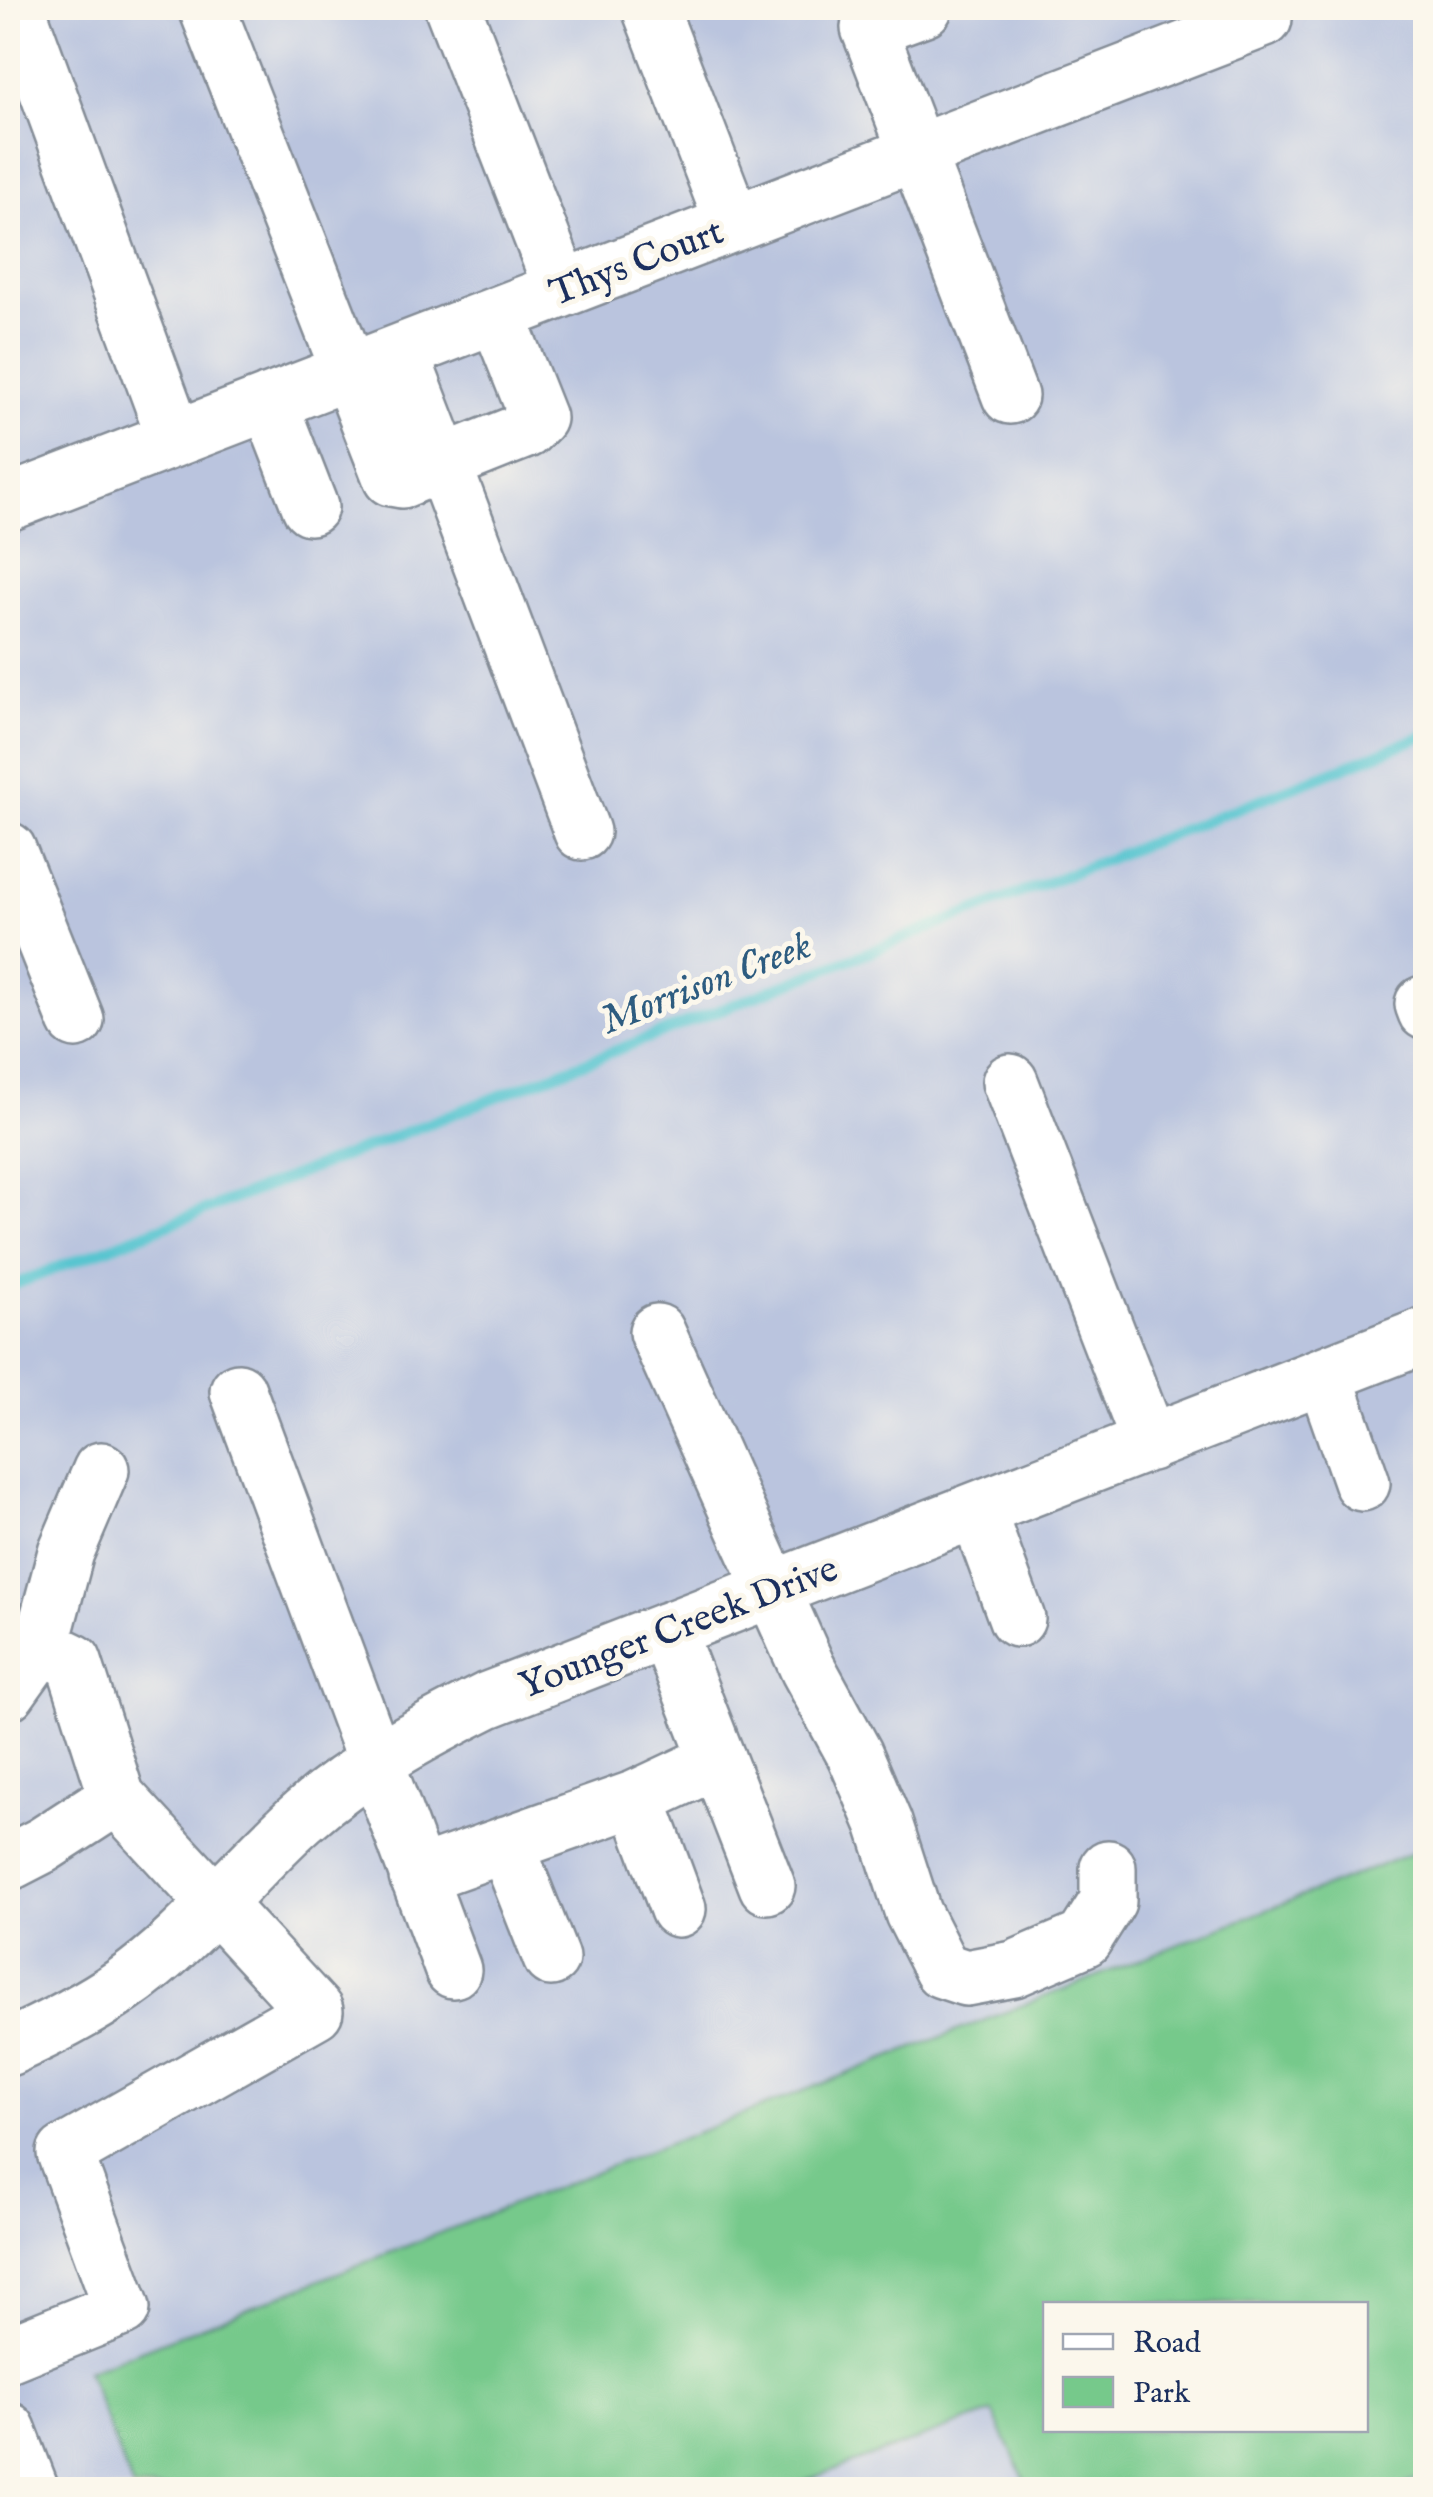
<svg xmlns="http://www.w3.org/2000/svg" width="1433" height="2497" viewBox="0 0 1433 2497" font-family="'IM FELL English',serif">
  <rect width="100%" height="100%" fill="#fbf7ec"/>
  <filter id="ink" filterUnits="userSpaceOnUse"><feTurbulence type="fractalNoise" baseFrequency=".01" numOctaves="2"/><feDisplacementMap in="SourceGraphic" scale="20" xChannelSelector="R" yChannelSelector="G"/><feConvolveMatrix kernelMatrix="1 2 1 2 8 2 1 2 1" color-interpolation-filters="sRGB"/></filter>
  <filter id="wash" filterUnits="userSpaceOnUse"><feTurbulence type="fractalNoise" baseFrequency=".0048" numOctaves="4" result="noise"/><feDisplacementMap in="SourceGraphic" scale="40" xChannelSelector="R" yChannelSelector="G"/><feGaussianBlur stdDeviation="2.25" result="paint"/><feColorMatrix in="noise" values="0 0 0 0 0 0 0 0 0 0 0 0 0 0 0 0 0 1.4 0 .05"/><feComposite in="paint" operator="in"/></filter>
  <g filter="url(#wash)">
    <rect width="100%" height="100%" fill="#eee8cd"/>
    <!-- industrial -->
    <path fill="#bac4de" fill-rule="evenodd" d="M8,8H1425V2489L8,2490ZM1046,2304H1366V2430H1046Z"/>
    <!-- green -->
    <path fill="#76c98b" stroke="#487c74" stroke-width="2.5" fill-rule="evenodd" d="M1425,1848V2476L1392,2490L1029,2489L993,2412L795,2484L796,2489H133L87,2371ZM1046,2304H1366V2430H1046Z"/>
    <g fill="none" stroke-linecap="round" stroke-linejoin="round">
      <!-- stream -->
      <path stroke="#58c5d0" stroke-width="11" d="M8,1287L1426,735"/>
    </g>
  </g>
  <g filter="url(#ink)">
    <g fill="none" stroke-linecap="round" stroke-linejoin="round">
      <!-- minor casing -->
      <g stroke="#848c96" stroke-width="60">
        <path id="minor" d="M17,8L175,438
          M207,8L391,478L402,480L443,463L400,352
          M453,8L562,289
          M650,8L733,223
          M924,8L869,28L1010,396
          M497,315L538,418L526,430L443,463L582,832
          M269,402L310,507
          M8,503L1264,19L1259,8
          M8,850L76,1020
          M1423,1004L1426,1012
          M1010,1082L1150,1443
          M657,1332L808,1669L855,1755L884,1823L913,1913L942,1970L966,1978L1014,1969L1084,1939L1108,1901V1868
          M1324,1375L1362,1483
          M238,1391L453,1970
          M977,1510L1017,1619
          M667,1630L767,1886
          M41,1646L66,1552L101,1470
          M8,1692L41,1646L74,1662L117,1797L315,2011L65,2153L122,2308L8,2354
          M637,1798L718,1760
          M506,1844L551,1958
          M8,1863L43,1845L117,1797
          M417,1876L637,1798L678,1909
          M8,2048C47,2030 86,2011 122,1986C187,1942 242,1871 301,1818C356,1769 422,1733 488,1700L1426,1335"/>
      </g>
      <!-- major casing -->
      <g stroke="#848c96" stroke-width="60">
        <path id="major" d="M8,2430L31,2490"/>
      </g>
      <!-- minor -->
      <use href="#minor" stroke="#fff" stroke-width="55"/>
      <!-- major -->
      <use href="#major" stroke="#fff" stroke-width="55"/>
    </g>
  </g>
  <g text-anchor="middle" stroke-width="10" stroke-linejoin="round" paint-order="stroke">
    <!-- street labels -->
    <g font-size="38" fill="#1b2f5e" stroke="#fbf7ec">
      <text transform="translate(636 261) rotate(-21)" y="13">Thys Court</text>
      <text transform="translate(678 1626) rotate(-21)" y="13">Younger Creek Drive</text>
    </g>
    <!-- water labels -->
    <g font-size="40" font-style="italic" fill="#2d5c80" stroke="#fbf7ec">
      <text transform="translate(705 981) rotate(-21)" y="14">Morrison Creek</text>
    </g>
  </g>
  <!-- margin -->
  <rect width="1433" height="2497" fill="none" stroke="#fbf7ec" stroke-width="40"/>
  <!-- legend -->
  <rect x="1043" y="2302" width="325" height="130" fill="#fbf7ec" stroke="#a1a7b3" stroke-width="2.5"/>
  <rect x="1063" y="2334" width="50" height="15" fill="#ffffff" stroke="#a1a7b3" stroke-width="2.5"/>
  <text x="1133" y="2352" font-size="30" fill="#1b2f5e">Road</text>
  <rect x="1063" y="2377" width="50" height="30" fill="#76c98b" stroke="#a1a7b3" stroke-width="2.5"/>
  <text x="1133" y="2402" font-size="30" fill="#1b2f5e">Park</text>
</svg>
